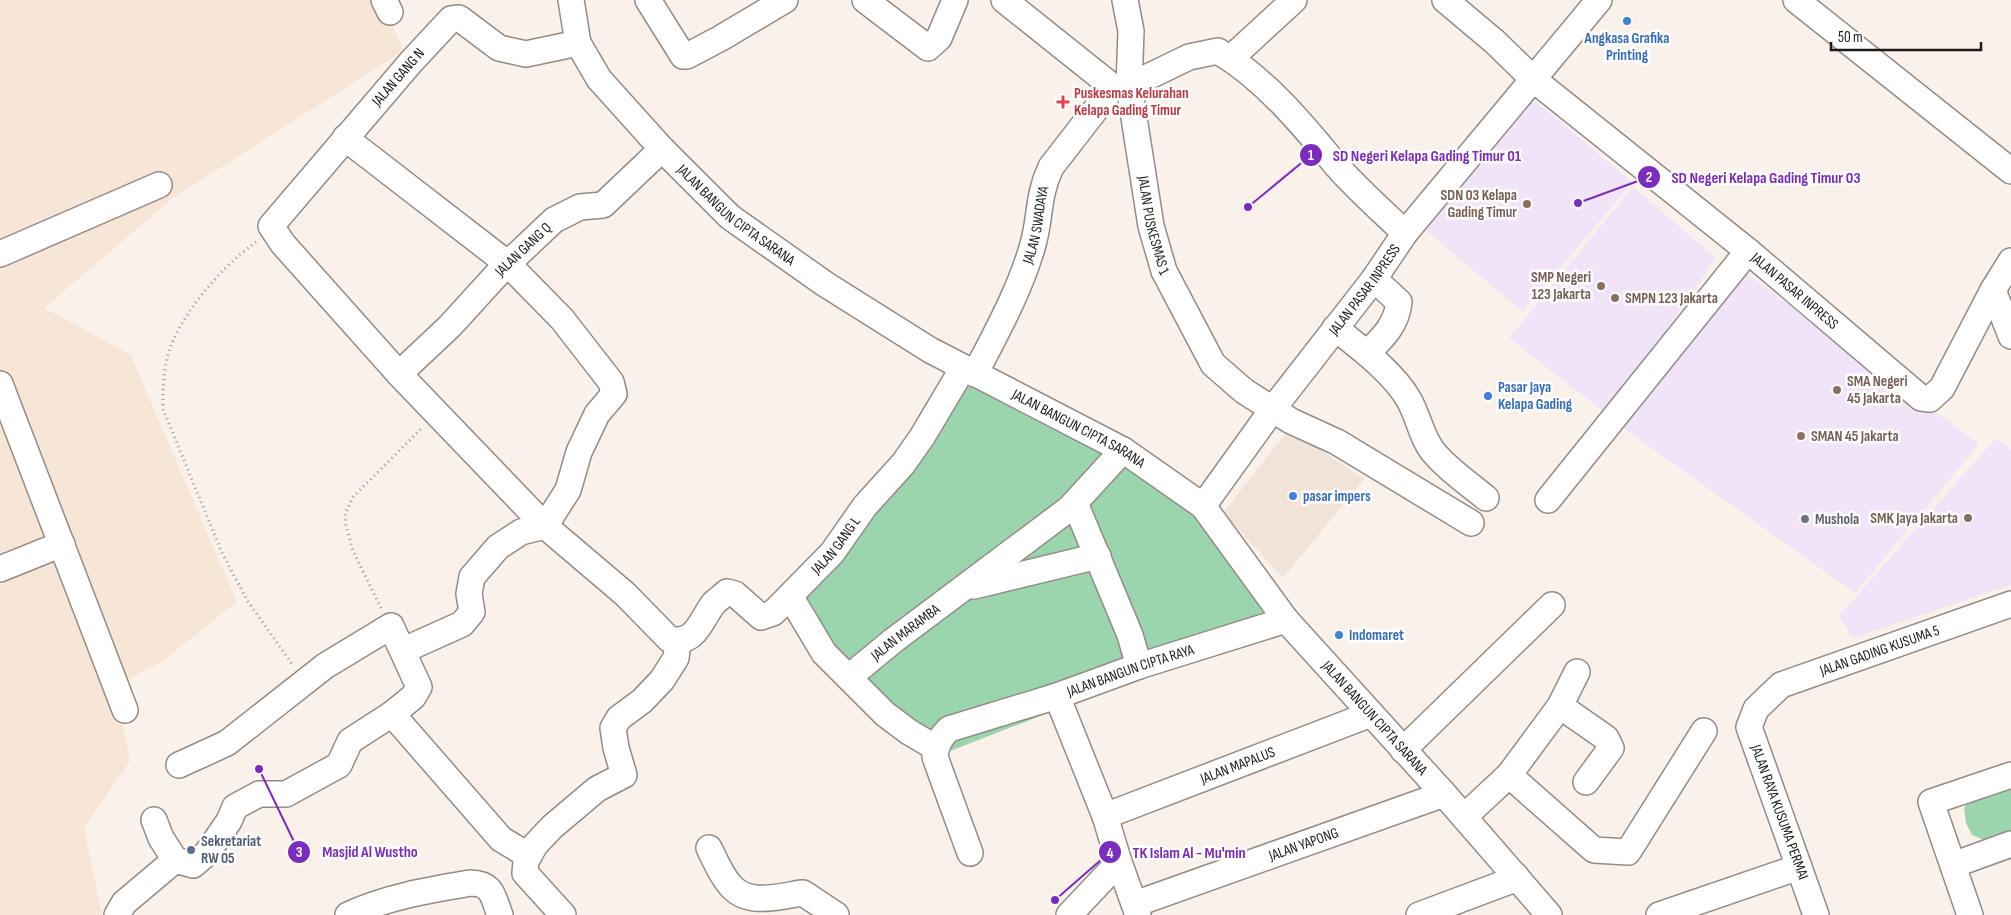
<svg xmlns="http://www.w3.org/2000/svg" width="2011" height="915" viewBox="0 0 2011 915" font-family="'Sofia Sans Condensed',sans-serif">
  <rect width="100%" height="100%" fill="#faf1eb"/>
  <!-- built -->
  <path fill="#f2e3d8" d="M1289,429L1364,479L1283,578L1223,513Z"/>
  <!-- industrial -->
  <path fill="#f7e6d5" d="M0,0H382L403,51L173,198L44,308L130,354L237,602L160,663L115,686L130,761L84,828L102,915H0Z"/>
  <!-- education -->
  <path fill="#f1e4f8" d="M1529,96L1632,182L1523,312L1422,227Z
    M1633,187L1716,258L1608,415L1509,338Z
    M1738,267L1979,444L1855,593L1622,427Z
    M1996,438L2011,450V585L1853,638L1839,616Z"/>
  <!-- green -->
  <path fill="#9bd5ad" d="M975,374L1203,506L1286,620L935,757L795,603Z
    M2011,784V830L1984,840L1972,835L1966,823L1964,808L1971,798Z"/>
  <g fill="none" stroke-linecap="round" stroke-linejoin="round">
    <!-- minor casing -->
    <g stroke="#938c86" stroke-width="28">
      <g id="minor">
        <path d="M384,0L390,12"/>
        <path id="s1" d="M571,0L578,43L599,79L662,149L730,217L825,284L930,350L1123,450L1203,506L1286,620L1444,794L1549,915"/>
        <path d="M648,0L683,56H687L721,38L785,0"/>
        <path d="M865,0L928,48L939,38L955,0"/>
        <path d="M1004,0L1113,87L1129,86L1189,57L1218,51C1265,79 1302,124 1336,165C1357,189 1382,211 1405,233"/>
        <path id="s2" d="M1125,0L1131,31L1129,86L1151,226L1164,271L1213,364L1244,391L1291,421L1337,442L1471,523"/>
        <path id="s3" d="M1445,0L1495,42L1533,79L1748,251L1921,398L1930,399L1942,388L1993,290L2011,261"/>
        <path d="M1796,0L2011,171"/>
        <path id="s4" d="M578,43L526,54L499,48L459,18L451,19L411,62L271,226L283,244L399,374L545,526L625,594L669,639C696,646 701,619 714,603C718,599 723,596 727,592L735,594L761,617L773,613L832,553L865,506L903,464L922,437L963,368"/>
        <path d="M1231,58L1294,0"/>
        <path d="M345,138L508,264L562,319L611,382L614,394L597,414L579,452L568,490L545,526L521,532L498,547L472,577L469,594L472,612L462,624L404,650"/>
        <path d="M0,254L159,185"/>
        <path d="M1993,290L2011,336"/>
        <path d="M1335,328C1359,347 1394,373 1409,400C1419,417 1422,441 1436,455C1450,471 1469,484 1486,498"/>
        <path d="M1367,353C1383,338 1397,324 1399,302L1374,279"/>
        <path id="s5" d="M399,374L450,326L501,270L554,220L580,207L603,205L662,149"/>
        <path id="s6" d="M975,374C996,333 1019,292 1032,248C1041,219 1037,196 1051,167L1113,87"/>
        <path d="M0,384L125,710"/>
        <path d="M1548,500L1748,251"/>
        <path d="M1075,503L1130,635L1139,666"/>
        <path id="s7" d="M1203,506L1272,410L1374,279L1405,233L1599,0"/>
        <path d="M0,569L62,544"/>
        <path d="M974,586L1098,556"/>
        <path d="M790,596L824,653L885,714L909,732L936,748"/>
        <path id="s8" d="M849,677L894,640L1070,508L1123,450"/>
        <path d="M1560,706L1606,738L1611,748L1586,782"/>
        <path d="M392,714L501,839L529,856"/>
        <path d="M1403,750L1552,605"/>
        <path d="M1509,775L1560,706L1577,672"/>
        <path id="s9" d="M1105,816L1371,714"/>
        <path d="M1464,817L1509,775L1594,850L1628,852L1704,731"/>
        <path d="M154,820L161,838L175,860L193,865L207,853L229,821L235,807L259,794H286L339,765L350,741L392,714L413,697L419,687L391,626L325,666L227,743L179,765"/>
        <path d="M709,848C715,860 721,875 730,885C748,907 779,896 803,893L836,915"/>
        <path d="M970,853L935,757C936,745 940,738 949,729L1057,696"/>
        <path d="M1119,862L1138,915"/>
        <path d="M1953,865L2011,844"/>
        <path id="s10" d="M1135,904L1444,794"/>
        <path d="M117,915L124,903L175,860"/>
        <path d="M348,915C386,897 429,890 470,883C493,883 493,897 500,915"/>
        <path d="M563,915L525,873L526,861L535,845L552,827L597,789L624,775L616,748L613,728L619,718L642,701L662,680L676,658L678,641"/>
        <path id="s11" d="M1069,915L1119,862L1105,816L1057,696L1139,666L1286,620"/>
        <path d="M1419,915L1510,881L1516,876"/>
        <path d="M1659,915L1799,867"/>
        <path id="s12" d="M1816,915L1749,727L1756,709L1781,685L2011,604"/>
        <path d="M1970,915L1931,802L2011,775"/>
      </g>
    </g>
    <!-- path -->
    <path stroke="#9c9591" stroke-width="3" stroke-dasharray="1 4" stroke-linecap="butt" d="M256,242C221,267 174,320 166,363C163,378 163,393 163,409L222,553L247,600L292,664
      M381,608L353,551L346,525L345,514L353,497L421,429"/>
    <!-- minor -->
    <use href="#minor" stroke="#fff" stroke-width="25"/>
  </g>
  <!-- markers -->
  <g fill="#3f7fe0" stroke="#fff" stroke-width="2">
    <circle cx="1627" cy="21" r="5"/>
    <circle cx="1488" cy="396" r="5"/>
    <circle cx="1293" cy="496" r="5"/>
    <circle cx="1339" cy="635" r="5"/>
  </g>
  <path fill="#e0444e" stroke="#fff" stroke-width="2" d="M1060.5 94.5h5v5h5v5h-5v5h-5v-5h-5v-5h5z"/>
  <g fill="#8d6e63" stroke="#fff" stroke-width="2">
    <circle cx="1527" cy="204" r="5"/>
    <circle cx="1601" cy="286" r="5"/>
    <circle cx="1615" cy="298" r="5"/>
    <circle cx="1837" cy="390" r="5"/>
    <circle cx="1801" cy="436" r="5"/>
    <circle cx="1968" cy="518" r="5"/>
  </g>
  <circle fill="#6b7280" stroke="#fff" stroke-width="2" cx="1805" cy="519" r="5"/>
  <circle fill="#5c6f8a" stroke="#fff" stroke-width="2" cx="191" cy="850" r="5"/>
  <g text-anchor="middle" stroke-width="5" stroke-linejoin="round" paint-order="stroke">
    <!-- shop labels -->
    <g font-size="15" font-weight="bold" fill="#366cbe" stroke="#fff" text-anchor="start">
      <text x="1627" y="43" text-anchor="middle">Angkasa Grafika<tspan x="1627" dy="17">Printing</tspan></text>
      <text x="1498" y="392">Pasar Jaya<tspan x="1498" dy="17">Kelapa Gading</tspan></text>
      <text x="1303" y="501">pasar impers</text>
      <text x="1349" y="640">Indomaret</text>
    </g>
    <!-- street labels -->
    <g font-size="15" fill="#1d1a18" stroke="#fff">
      <text transform="translate(398 77) rotate(-49)" y="5">JALAN GANG N</text>
      <text dy="5" stroke="none"><textPath href="#s1" startOffset="279">JALAN BANGUN CIPTA SARANA</textPath></text>
      <text dy="5" stroke="none"><textPath href="#s2" startOffset="228">JALAN PUSKESMAS 1</textPath></text>
      <text dy="5" stroke="none"><textPath href="#s6" startOffset="162">JALAN SWADAYA</textPath></text>
      <text dy="5" stroke="none"><textPath href="#s5" startOffset="176">JALAN GANG Q</textPath></text>
      <text dy="5" stroke="none"><textPath href="#s7" startOffset="270">JALAN PASAR INPRESS</textPath></text>
      <text dy="5" stroke="none"><textPath href="#s3" startOffset="455">JALAN PASAR INPRESS</textPath></text>
      <text dy="5" stroke="none"><textPath href="#s1" startOffset="684">JALAN BANGUN CIPTA SARANA</textPath></text>
      <text dy="5" stroke="none"><textPath href="#s4" startOffset="1216">JALAN GANG L</textPath></text>
      <text dy="5" stroke="none"><textPath href="#s8" startOffset="72">JALAN MARAMBA</textPath></text>
      <text dy="5" stroke="none"><textPath href="#s12" startOffset="358">JALAN GADING KUSUMA 5</textPath></text>
      <text dy="5" stroke="none"><textPath href="#s11" startOffset="328">JALAN BANGUN CIPTA RAYA</textPath></text>
      <text dy="5" stroke="none"><textPath href="#s1" startOffset="1104">JALAN BANGUN CIPTA SARANA</textPath></text>
      <text dy="5" stroke="none"><textPath href="#s9" startOffset="142">JALAN MAPALUS</textPath></text>
      <text transform="translate(1780 812) rotate(70)" y="5">JALAN RAYA KUSUMA PERMAI</text>
      <text dy="5" stroke="none"><textPath href="#s10" startOffset="179">JALAN YAPONG</textPath></text>
    </g>
    <!-- health labels -->
    <g font-size="15" font-weight="bold" fill="#be3a42" stroke="#fff" text-anchor="start">
      <text x="1074" y="98">Puskesmas Kelurahan<tspan x="1074" dy="17">Kelapa Gading Timur</tspan></text>
    </g>
    <!-- education labels -->
    <g font-size="15" font-weight="bold" fill="#785e54" stroke="#fff" text-anchor="end">
      <text x="1517" y="200">SDN 03 Kelapa<tspan x="1517" dy="17">Gading Timur</tspan></text>
      <text x="1591" y="282">SMP Negeri<tspan x="1591" dy="17">123 Jakarta</tspan></text>
      <text x="1625" y="303" text-anchor="start">SMPN 123 Jakarta</text>
      <text x="1847" y="386" text-anchor="start">SMA Negeri<tspan x="1847" dy="17">45 Jakarta</tspan></text>
      <text x="1811" y="441" text-anchor="start">SMAN 45 Jakarta</text>
      <text x="1958" y="523">SMK Jaya Jakarta</text>
    </g>
    <!-- worship labels -->
    <g font-size="15" font-weight="bold" fill="#5b616d" stroke="#fff" text-anchor="start">
      <text x="1815" y="524">Mushola</text>
    </g>
    <!-- service labels -->
    <g font-size="15" font-weight="bold" fill="#4e5e75" stroke="#fff" text-anchor="start">
      <text x="201" y="846">Sekretariat<tspan x="201" dy="17">RW 05</tspan></text>
    </g>
  </g>
  <!-- callouts -->
  <path fill="none" stroke="#7b2cbf" stroke-width="2" d="M1248 207L1311 155M1578 203L1649 177M259 769L299 852M1055 900L1110 852"/>
  <g fill="#7b2cbf" stroke="#fff" stroke-width="2">
    <circle cx="1248" cy="207" r="5"/>
    <circle cx="1578" cy="203" r="5"/>
    <circle cx="259" cy="769" r="5"/>
    <circle cx="1055" cy="900" r="5"/>
    <circle cx="1311" cy="155" r="12"/>
    <circle cx="1649" cy="177" r="12"/>
    <circle cx="299" cy="852" r="12"/>
    <circle cx="1110" cy="852" r="12"/>
  </g>
  <g font-size="15" text-anchor="middle" font-weight="bold" fill="#fff">
    <text x="1311" y="160">1</text>
    <text x="1649" y="182">2</text>
    <text x="299" y="857">3</text>
    <text x="1110" y="858">4</text>
  </g>
  <g font-size="16" text-anchor="middle" font-weight="bold" fill="#7b2cbf" stroke="#fff" stroke-width="5" stroke-linejoin="round" paint-order="stroke">
    <text x="1427" y="161">SD Negeri Kelapa Gading Timur 01</text>
    <text x="1766" y="183">SD Negeri Kelapa Gading Timur 03</text>
    <text x="370" y="857">Masjid Al Wustho</text>
    <text x="1189" y="858">TK Islam Al - Mu'min</text>
  </g>
  <!-- scale -->
  <path d="M1831 42v8h150v-8" fill="none" stroke="#1d1a18" stroke-width="2.5"/>
  <text x="1838" y="42" font-size="15" fill="#1d1a18" stroke="#ffffff" stroke-width="4" paint-order="stroke">50 m</text>
</svg>
